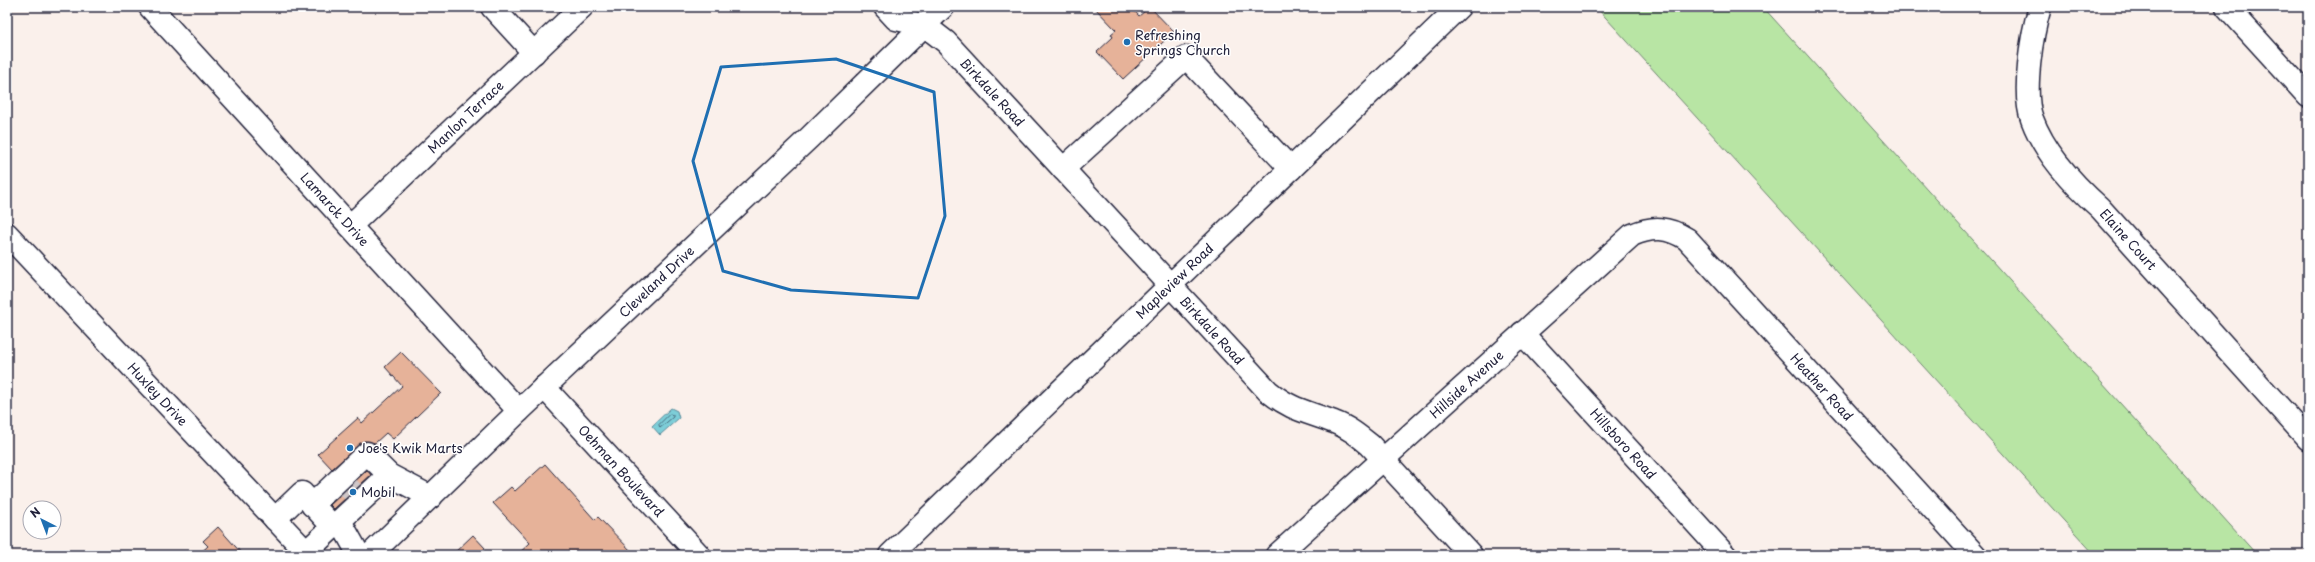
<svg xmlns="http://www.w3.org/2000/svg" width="2315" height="562" viewBox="0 0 2315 562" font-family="'Playpen Sans',sans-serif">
  <rect width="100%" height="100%" fill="#faf0eb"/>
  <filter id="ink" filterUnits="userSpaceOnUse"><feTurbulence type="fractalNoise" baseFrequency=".025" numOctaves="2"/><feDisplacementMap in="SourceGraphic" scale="8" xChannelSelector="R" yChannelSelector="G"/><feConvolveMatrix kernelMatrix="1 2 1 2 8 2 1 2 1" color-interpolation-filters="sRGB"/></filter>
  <g filter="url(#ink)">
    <!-- green -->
    <path fill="#b8e5a4" stroke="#6d8470" d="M1596,7H1763L2257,555H2095Z"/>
    <!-- water -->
    <path fill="#7dced8" stroke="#598999" d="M671,408L677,411L679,418L660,435L652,426Z"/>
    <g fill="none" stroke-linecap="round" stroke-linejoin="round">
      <!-- shore -->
      <path stroke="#46677a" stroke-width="1" d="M670,414L673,415V417L660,428L659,425Z"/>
    </g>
    <!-- building -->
    <path fill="#e6b299" stroke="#22223b" d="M1094,7H1131L1139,16L1150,7L1174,32L1123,79L1097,52L1113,37L1111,34L1116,30Z
      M401,352L441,393L393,439L386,433L375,443L364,441L332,469L318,454L358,418L362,423L402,386L385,367Z
      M545,464L595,520L598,517L635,555H517L530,543L493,503L511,487L515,491Z
      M367,470L371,475L334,509L330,505Z
      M218,527L243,555H198L208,546L203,541Z
      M473,535L485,548L478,555H452Z"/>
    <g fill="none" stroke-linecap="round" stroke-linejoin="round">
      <!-- minor-tunnel -->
      <path stroke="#cfc7c8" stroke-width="22" stroke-dasharray="22 11" stroke-linecap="butt" d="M345,484L359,498"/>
      <!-- minor casing -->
      <g stroke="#22223b" stroke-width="25">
        <g id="minor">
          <path id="s1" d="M150,7L519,411"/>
          <path d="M492,7L534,53"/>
          <path id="s2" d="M885,7L896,19L924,25L946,42L1268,391C1293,411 1306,411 1334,422C1348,427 1359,436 1370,445L1471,555"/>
          <path id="s3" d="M2040,7C2032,33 2022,93 2032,119C2045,154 2072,183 2100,208L2308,439"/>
          <path d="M2227,7L2308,96"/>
          <path d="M1063,169L1186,57L1291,169"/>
          <path id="s4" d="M350,226L582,7"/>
          <path id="s5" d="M7,234L309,555"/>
          <path id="s6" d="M1522,333L1725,555"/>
          <path id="s7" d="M544,387L699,555"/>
          <path d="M312,505L367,453L389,475"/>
          <path d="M275,519L302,493L333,527L306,552"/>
          <path d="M340,521L359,555"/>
          <path d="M333,527L389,475L431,497"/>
          <path id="s8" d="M370,555L519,411L810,137L943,7"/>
          <path id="s9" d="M890,555L1459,7"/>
          <path id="s10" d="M1277,555L1632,235C1653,226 1668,227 1687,239L1975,555"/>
        </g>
      </g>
      <!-- minor -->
      <use href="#minor" stroke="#fff" stroke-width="22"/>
    </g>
  </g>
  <!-- marked area -->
  <path fill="none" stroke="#1f6fb2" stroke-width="3" stroke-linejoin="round" d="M836,59L934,92L945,216L918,298L791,290L723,271L693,161L721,67Z"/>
  <!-- markers -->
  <g fill="#1f6fb2" stroke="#fff" stroke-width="1.5">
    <circle cx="1127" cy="42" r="4"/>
    <circle cx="350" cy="448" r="4"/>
    <circle cx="353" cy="492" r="4"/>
  </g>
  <g text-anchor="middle" stroke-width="3" stroke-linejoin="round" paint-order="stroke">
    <!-- poi labels -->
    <g font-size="13" fill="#22223b" stroke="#fff" text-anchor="start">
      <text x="1135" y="40">Refreshing<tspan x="1135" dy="15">Springs Church</tspan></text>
      <text x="358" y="453">Joe's Kwik Marts</text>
      <text x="361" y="497">Mobil</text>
    </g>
    <!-- street labels -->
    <g font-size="13" fill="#22223b" stroke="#fff">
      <text dy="5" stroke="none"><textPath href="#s2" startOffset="141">Birkdale Road</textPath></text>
      <text dy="5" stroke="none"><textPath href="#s4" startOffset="159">Manlon Terrace</textPath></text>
      <text dy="5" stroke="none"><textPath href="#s1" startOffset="274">Lamarck Drive</textPath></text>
      <text dy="5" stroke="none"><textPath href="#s3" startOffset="269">Elaine Court</textPath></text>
      <text dy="5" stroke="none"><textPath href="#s8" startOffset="396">Cleveland Drive</textPath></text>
      <text dy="5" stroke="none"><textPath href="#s9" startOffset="395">Mapleview Road</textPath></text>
      <text dy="5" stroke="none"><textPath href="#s2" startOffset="465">Birkdale Road</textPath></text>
      <text dy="5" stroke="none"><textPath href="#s10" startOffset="255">Hillside Avenue</textPath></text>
      <text dy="5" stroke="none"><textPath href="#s10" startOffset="736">Heather Road</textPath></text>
      <text dy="5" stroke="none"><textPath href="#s5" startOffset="220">Huxley Drive</textPath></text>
      <text dy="5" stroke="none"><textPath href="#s6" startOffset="150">Hillsboro Road</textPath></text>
      <text dy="5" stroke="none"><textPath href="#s7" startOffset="114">Oehman Boulevard</textPath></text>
    </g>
  </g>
  <!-- margin -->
  <rect width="2315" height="562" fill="none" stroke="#fff" stroke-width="24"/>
  <rect x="12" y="12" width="2291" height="538" fill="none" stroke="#22223b" stroke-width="1.5" filter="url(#ink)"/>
  <!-- north arrow -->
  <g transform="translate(42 520) rotate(318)"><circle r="19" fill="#ffffff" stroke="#a7a7b1"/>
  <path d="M0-3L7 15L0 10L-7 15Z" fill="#1f6fb2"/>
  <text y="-6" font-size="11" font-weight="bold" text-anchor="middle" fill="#22223b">N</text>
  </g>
</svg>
